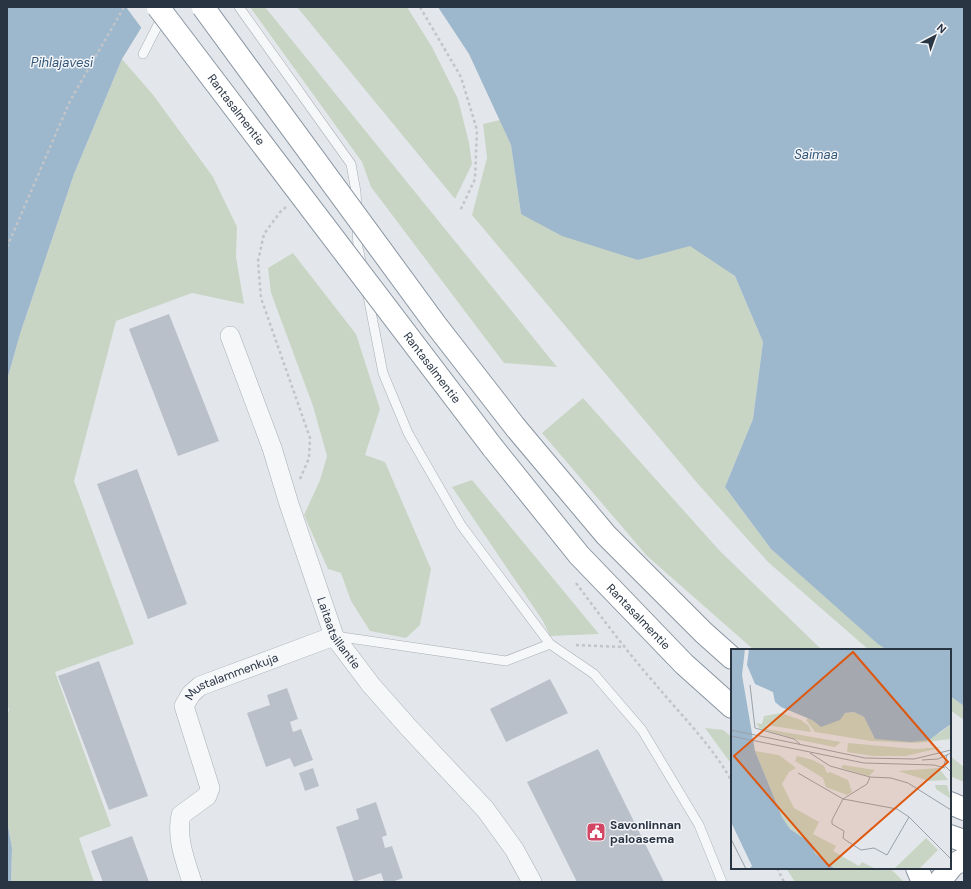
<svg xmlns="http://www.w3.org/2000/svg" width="971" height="889" viewBox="0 0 971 889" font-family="'DM Sans',sans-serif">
  <rect width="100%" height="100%" fill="#e3e7eb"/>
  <!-- green -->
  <path fill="#c9d5c4" d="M250,7H265L557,367L504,363L371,187L362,162Z
    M297,7H407L432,47L458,99L469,143L472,164L455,199Z
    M122,59L154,96L213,177L237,227L236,257L244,304L192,293L116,321L74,481L134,644L55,672L111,826L79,838L94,882H11L12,848L7,821V715L9,710L7,703V380L20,334L74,174Z
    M500,120L511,145L521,214L638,260L690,245L735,276L763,342L753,419L725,487L771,549L887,650H869L768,562L698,484L472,215L487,158L483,124Z
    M293,253L356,334L380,409L365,455L385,462L431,569L420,625L406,638L370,631L351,601L341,573L328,569L304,515L320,480L327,456L313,406L271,293L268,268Z
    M583,398L719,550L822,650H754L647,556L542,433Z
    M472,480L599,634L550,636L543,621L452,487Z
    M950,696L964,706V720L950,710Z
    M705,728L723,730L732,737V765Z
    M950,756L964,767V782L950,776Z
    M786,868H890L904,882H795Z"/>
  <!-- water -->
  <path fill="#9db7cc" d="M7,7H154L122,59L74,174L20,334L7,380Z
    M438,7H964V706L950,696V650H887L878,644L771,549L725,487L753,419L763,342L735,276L690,246L638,260L562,236L521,214L511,145L469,54Z
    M7,821L12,848L11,882H7Z"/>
  <!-- pier -->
  <path fill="#e3e7eb" d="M126,7H156L143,30Z"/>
  <!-- building -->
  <path fill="#bac0c9" d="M169,314L219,441L178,456L129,329Z
    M137,469L187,604L148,619L97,484Z
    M99,661L148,796L109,810L58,676Z
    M550,679L568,713L506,742L490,709Z
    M287,688L298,719L290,722L293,732L301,729L313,760L294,767L290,758L266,767L247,713L270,705L267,695Z
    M598,749L664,882H577L527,782Z
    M313,768L319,786L305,791L299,773Z
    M376,802L387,835L382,837L385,848L392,846L403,878L392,882H384L381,873L354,882L336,827L359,819L356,809Z
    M132,836L149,882H103L91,851Z"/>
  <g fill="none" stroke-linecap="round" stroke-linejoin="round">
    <!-- lane casing -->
    <g stroke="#a8aeb6" stroke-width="10">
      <path id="lane" d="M239,7L351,164L356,192L357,209
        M143,54L163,15
        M357,226L358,248L362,265
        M335,636L506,661L550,644L461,525L408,433L383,373L367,291
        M550,644L594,674L642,730L699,825L722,882"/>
    </g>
    <!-- street casing -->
    <g stroke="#a8aeb6" stroke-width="20">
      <g id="street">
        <path id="s1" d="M230,336L272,448L289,504L334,636L371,685L409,728L485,809L514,849L532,882"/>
        <path id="s2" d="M192,882C185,860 176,838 181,815L207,796L210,788L184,706L191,694L200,686L334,636"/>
      </g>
    </g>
    <!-- highway casing -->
    <g stroke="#8a95a2" stroke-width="24">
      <g id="highway">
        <path d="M516,428L606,535L704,633L732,658"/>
        <path id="s3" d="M493,448L579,555L684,664L732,707"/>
        <path d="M950,803L964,809"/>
        <path d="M950,836L964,841"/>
        <path d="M917,868L923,882"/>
        <path d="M939,882L953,865L964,859"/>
      </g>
    </g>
    <!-- path -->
    <path stroke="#c1c5ca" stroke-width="2.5" stroke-dasharray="3 3" stroke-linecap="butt" d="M420,7L461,77L477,130L475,179L460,211
      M286,207L281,211L264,234L258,261L261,298L310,438L309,458L300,479
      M7,247L70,101L124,7
      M576,583C602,618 628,653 657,686C681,715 715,749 732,782
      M576,645L623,647
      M777,868L784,882"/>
    <!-- lane -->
    <use href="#lane" stroke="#f6f7f9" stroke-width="9"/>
    <!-- street -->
    <use href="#street" stroke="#f6f7f9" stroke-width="19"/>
    <!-- highway -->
    <use href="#highway" stroke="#fff" stroke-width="22"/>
    <!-- highway-bridge casing -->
    <g stroke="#8a95a2" stroke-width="24" stroke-linecap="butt">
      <g id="highway-bridge">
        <path id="s4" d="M158,7L493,448"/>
        <path d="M203,7L436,325L516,428"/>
      </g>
    </g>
    <!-- highway-bridge -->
    <use href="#highway-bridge" stroke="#fff" stroke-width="22"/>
  </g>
  <!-- icons -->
  <defs>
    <g id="civic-square" transform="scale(1)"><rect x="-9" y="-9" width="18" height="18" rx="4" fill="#d24664" stroke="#f3f5f8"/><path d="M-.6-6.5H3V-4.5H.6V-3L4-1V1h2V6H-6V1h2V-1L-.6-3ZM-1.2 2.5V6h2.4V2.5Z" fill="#fff"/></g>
  </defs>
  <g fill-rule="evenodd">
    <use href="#civic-square" x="596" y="832"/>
  </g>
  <g text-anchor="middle" stroke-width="3" stroke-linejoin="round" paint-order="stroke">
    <!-- street labels -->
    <g font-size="12" fill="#2a3544" stroke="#f3f5f8">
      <text dy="4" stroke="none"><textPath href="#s4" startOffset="129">Rantasalmentie</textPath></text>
      <text dy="4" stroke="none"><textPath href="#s4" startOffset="453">Rantasalmentie</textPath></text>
      <text dy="4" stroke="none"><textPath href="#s3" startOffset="223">Rantasalmentie</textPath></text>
      <text dy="4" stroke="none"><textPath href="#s1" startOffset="317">Laitaatsillantie</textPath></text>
      <text dy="4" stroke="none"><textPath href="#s2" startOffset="254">Mustalammenkuja</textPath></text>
    </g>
    <!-- poi labels -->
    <g font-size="12" font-weight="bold" fill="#2a3544" stroke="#f3f5f8" text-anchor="start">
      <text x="610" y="829">Savonlinnan<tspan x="610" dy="14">paloasema</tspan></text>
    </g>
    <!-- water labels -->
    <g font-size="13" font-style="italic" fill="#335779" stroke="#f3f5f8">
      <text x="62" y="67">Pihlajavesi</text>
      <text x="816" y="159">Saimaa</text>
    </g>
  </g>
  <!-- overview -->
  <g transform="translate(731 649)">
    <rect width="220" height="220" fill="#e3e7eb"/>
    <path d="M123,63L133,68L144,90L201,87L209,84L220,75V90L185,94L140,92L84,83L75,71L77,69L81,71L90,78L114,64ZM50,64L70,71L78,77L80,83L35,76V80L110,93L104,98L68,91L28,79L25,74L31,75L33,67ZM117,94L184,100L213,98L175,107H142L116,103ZM24,102L48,106L65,119L58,123L51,135L63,159L88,173L82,185L105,197L102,202L128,217L131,213L145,220H104L84,204L80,194L59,180L51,168ZM66,107L82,111L93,117L96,124L99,123L117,131L121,143L116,146L95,138L92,129L64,112ZM112,116L144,121L138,127L110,119ZM208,119L217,131L198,132L167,122ZM204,136H216L220,150L205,140ZM195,189L207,201L188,220H163Z" fill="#c9d5c4"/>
    <path d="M0,0H14L11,26L24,102L51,168L59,180L80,194L84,204L104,220H18L21,217L0,173ZM18,0H220V75L198,91L180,93L144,90L133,68L123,63L114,64L109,71L90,78L81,71L50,58L44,53L42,43L24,35L16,16Z" fill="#9db7cc"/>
    <path fill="none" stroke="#99a0a8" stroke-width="1" d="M19,36L24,79L63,90L69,95M0,81L134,109L183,110L220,101M0,87L133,114L203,116L214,119M79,104L99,117L139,128L136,135L112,150L101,171V175L113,182L112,189L116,192L130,201L143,199L156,206L178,168M216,106L213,116L220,123M191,111L207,110L220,104M67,124L112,150L166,160L178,168L220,210M139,128L160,129L177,134L220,161M0,190L15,220"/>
    <path fill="#de570f" fill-opacity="0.15" stroke="#de570f" stroke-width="2" d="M122,3L217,113L98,217L3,107Z"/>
    <rect width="220" height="220" fill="none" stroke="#2a3544" stroke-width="2"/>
  </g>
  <!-- border -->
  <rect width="971" height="889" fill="none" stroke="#2a3544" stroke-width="16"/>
  <!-- north arrow -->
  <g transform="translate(935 36) rotate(41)" stroke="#f3f5f8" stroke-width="3" paint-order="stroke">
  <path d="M0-3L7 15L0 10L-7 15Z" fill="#2a3544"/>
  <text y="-6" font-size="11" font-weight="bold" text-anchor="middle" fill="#2a3544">N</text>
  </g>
</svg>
